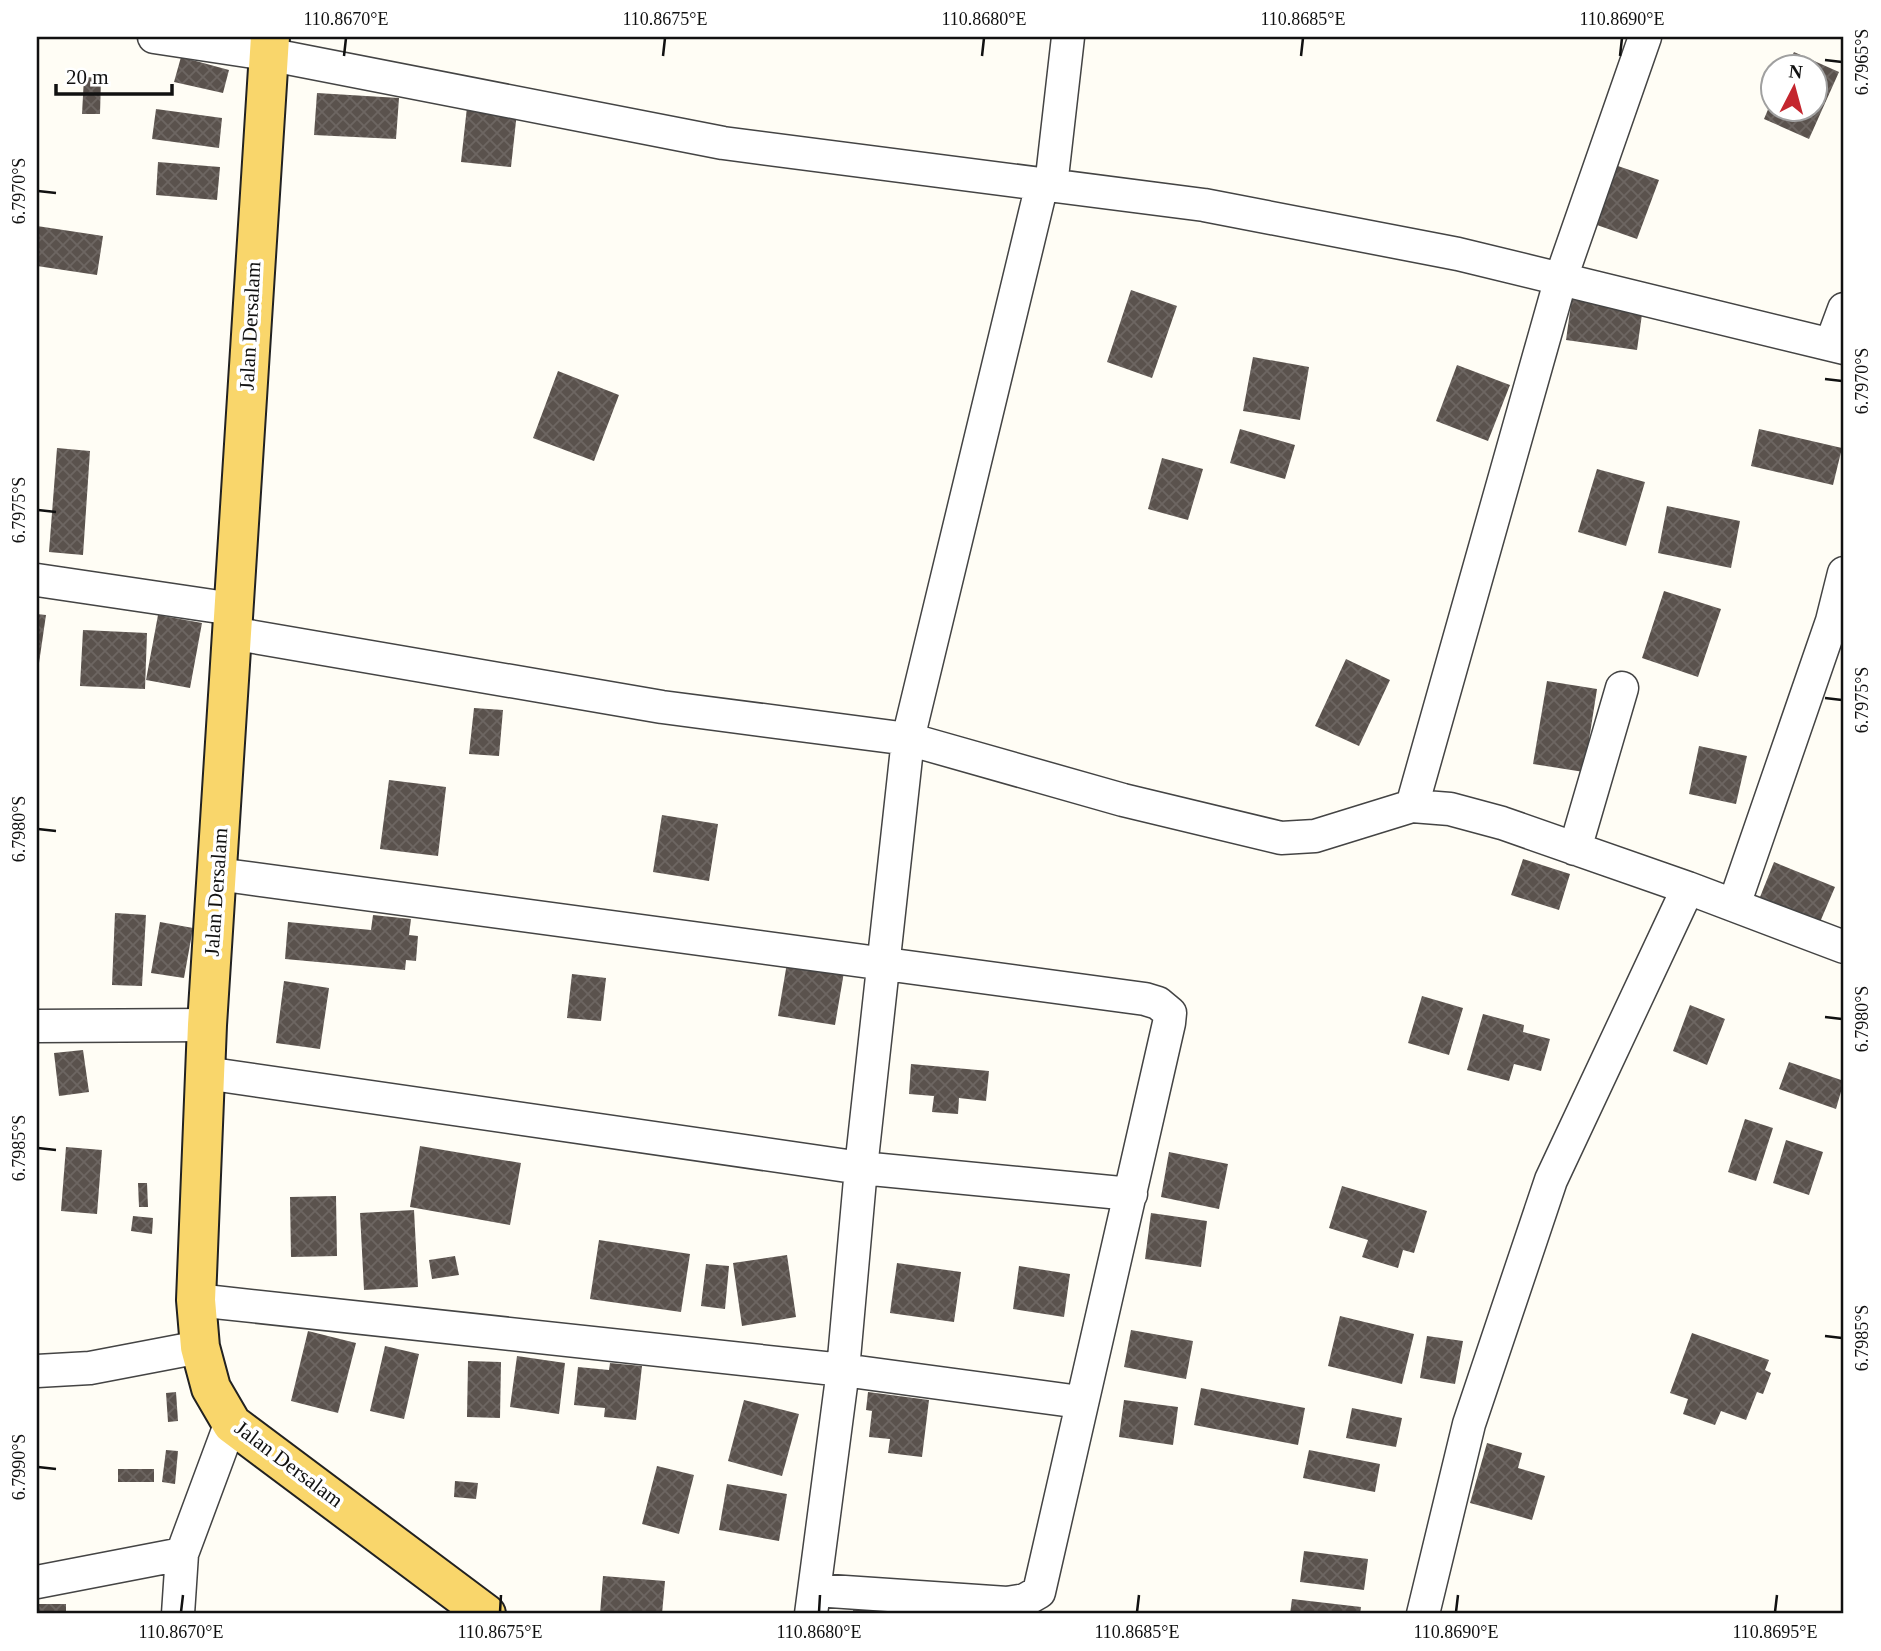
<svg xmlns="http://www.w3.org/2000/svg" width="1881" height="1651" viewBox="0 0 1881 1651" font-family="'Times New Roman',serif">
  <defs>
    <pattern id="building-cross-hatch" width="8" height="8" patternUnits="userSpaceOnUse" patternTransform="scale(1.75)"><rect width="8" height="8" fill="#5a524d"/><path d="M0 0l8 8M0 8l8-8" fill="none" stroke="#6d6662"/></pattern>
  </defs>
  <rect width="100%" height="100%" fill="#fffdf5"/>
  <!-- building -->
  <path fill="url(#building-cross-hatch)" d="M1794,52L1839,72L1809,139L1764,119L1772,100V108H1814V66H1787Z
    M181,57L229,70L223,93L174,82Z
    M84,77L101,78L100,114H82Z
    M317,93L399,98L396,139L314,135Z
    M467,107L517,112L511,167L461,162Z
    M156,109L222,118L219,148L152,139Z
    M158,162L220,167L217,200L156,195Z
    M1615,165L1659,180L1637,239L1594,224Z
    M37,226L103,236L97,275L37,266Z
    M1131,290L1177,306L1152,378L1107,362Z
    M1572,297L1643,307L1637,350L1566,340Z
    M1253,357L1309,367L1300,420L1243,411Z
    M1457,365L1510,385L1488,441L1436,421Z
    M558,371L619,395L594,461L533,438Z
    M1240,429L1295,445L1285,479L1230,463Z
    M1759,429L1842,448L1833,485L1751,466Z
    M57,448L90,451L83,555L49,552Z
    M1162,458L1203,469L1188,520L1148,509Z
    M1597,469L1645,482L1626,546L1578,532Z
    M1667,506L1740,521L1731,568L1658,553Z
    M1664,591L1721,609L1698,677L1642,658Z
    M37,614L46,615L39,663H37Z
    M158,615L202,623L190,688L146,680Z
    M83,630L147,633L145,689L80,686Z
    M1346,659L1390,680L1359,746L1315,726Z
    M1547,681L1597,689L1584,772L1533,764Z
    M474,708L503,710L499,756L469,754Z
    M1699,746L1747,756L1736,804L1689,794Z
    M389,780L446,787L438,856L380,849Z
    M662,815L718,824L709,881L653,872Z
    M1523,859L1570,874L1559,910L1511,895Z
    M1774,862L1835,887L1820,922L1760,897Z
    M115,913L146,915L142,986L112,985Z
    M373,915L411,919L409,935L418,936L416,961L406,960L405,970L285,959L288,922L371,930Z
    M160,922L193,928L184,978L151,973Z
    M787,963L844,972L835,1025L778,1016Z
    M572,974L606,978L601,1021L567,1018Z
    M284,981L329,988L320,1049L276,1043Z
    M1422,996L1463,1008L1449,1055L1408,1043Z
    M1690,1005L1725,1019L1707,1065L1673,1051Z
    M1483,1014L1524,1025L1523,1032L1550,1039L1541,1071L1514,1064L1509,1081L1467,1070Z
    M83,1050L89,1092L59,1096L54,1053Z
    M1789,1062L1844,1081L1836,1109L1779,1089Z
    M911,1064L989,1071L986,1101L959,1098L958,1114L932,1112L934,1096L909,1094Z
    M1745,1119L1773,1128L1756,1181L1728,1172Z
    M1786,1140L1823,1152L1809,1195L1773,1183Z
    M420,1146L521,1163L510,1225L410,1207Z
    M66,1147L102,1150L97,1214L61,1211Z
    M1169,1152L1228,1164L1219,1209L1161,1197Z
    M138,1183H147L148,1207H139Z
    M1342,1186L1427,1211L1414,1253L1403,1250L1398,1268L1362,1257L1368,1240L1329,1228Z
    M336,1196L337,1256L291,1257L290,1197Z
    M414,1210L418,1287L364,1290L360,1213Z
    M1151,1213L1207,1221L1201,1267L1145,1259Z
    M133,1216L153,1218L152,1234L131,1231Z
    M599,1240L690,1254L681,1312L590,1299Z
    M787,1255L796,1317L742,1326L733,1263Z
    M455,1256L459,1275L432,1279L429,1260Z
    M897,1263L961,1272L954,1322L890,1313Z
    M706,1264L729,1266L725,1309L701,1306Z
    M1019,1266L1070,1274L1064,1317L1013,1309Z
    M1340,1316L1414,1334L1402,1384L1328,1366Z
    M1131,1330L1193,1341L1186,1379L1124,1367Z
    M308,1331L356,1343L338,1413L291,1401Z
    M1692,1333L1769,1360L1765,1370L1771,1373L1763,1394L1757,1392L1746,1420L1721,1411L1715,1425L1683,1414L1688,1399L1670,1393Z
    M1427,1336L1463,1341L1455,1384L1420,1378Z
    M385,1346L419,1354L404,1419L370,1411Z
    M517,1356L565,1363L559,1414L510,1407Z
    M468,1361L501,1362L500,1418L467,1417Z
    M610,1363L642,1366L636,1420L604,1417L605,1408L574,1405L578,1367L609,1370Z
    M1201,1388L1305,1408L1298,1445L1194,1425Z
    M176,1392L178,1421L168,1422L166,1393Z
    M868,1392L929,1400L922,1457L888,1453L890,1439L869,1437L872,1411L866,1410Z
    M744,1400L799,1414L782,1476L728,1461Z
    M1124,1400L1178,1407L1173,1445L1119,1437Z
    M1352,1408L1402,1418L1396,1447L1346,1438Z
    M1487,1443L1522,1453L1518,1468L1545,1476L1532,1520L1470,1503Z
    M166,1450L178,1451L175,1484L162,1482Z
    M1309,1450L1380,1464L1375,1492L1303,1478Z
    M657,1466L694,1475L679,1534L642,1524Z
    M118,1469H154V1482H118Z
    M455,1481L478,1483L476,1499L454,1497Z
    M727,1484L787,1494L779,1541L719,1530Z
    M1304,1551L1368,1559L1364,1590L1300,1582Z
    M603,1576L665,1581L662,1614H600Z
    M1292,1599L1361,1607L1360,1614H1290Z
    M37,1604H66V1614H37Z
    M911,1606V1614H853V1607Z"/>
  <g fill="none" stroke-linecap="round" stroke-linejoin="round">
    <!-- street casing -->
    <g stroke="#444" stroke-width="35">
      <path id="street" d="M154,37L267,54L723,143L1204,205L1458,254L1844,348
        M1051,186L1068,37
        M1831,344L1844,309
        M37,580L233,609
        M231,633L662,707L908,739L1123,800L1281,838L1315,836L1412,806L1450,809L1502,823L1688,888L1844,947
        M1412,806L1561,278L1645,37
        M1575,849L1622,688
        M217,874L1145,999L1158,1003L1170,1013L1169,1023L1039,1592L1025,1600L1007,1603L815,1590
        M1734,905L1832,621L1844,573
        M37,1026L207,1025
        M205,1073L861,1168L1131,1194
        M196,1300L843,1370L1080,1402
        M37,1371L90,1368L200,1347
        M37,1582L182,1554
        M178,1614L182,1554L231,1422
        M811,1614L843,1370L861,1168L908,739L1042,184
        M1423,1614L1469,1424L1551,1180L1688,888"/>
    </g>
    <!-- primary casing -->
    <g stroke="#222" stroke-width="42">
      <path id="primary" d="M270,37L207,1025L196,1300L200,1347L211,1388L232,1424L486,1614"/>
    </g>
    <!-- street -->
    <use href="#street" stroke="#fff" stroke-width="32"/>
    <!-- primary -->
    <use href="#primary" stroke="#f9d66b" stroke-width="38"/>
  </g>
  <!-- ticks -->
  <path fill="none" stroke="#111" stroke-width="2.5" d="M344,56L346,38M663,56L665,38M982,56L984,38M1301,56L1303,38M1620,56L1622,38M1825,60L1842,62M38,191L56,193M1825,379L1842,381M38,510L56,512M1825,698L1842,700M38,829L56,831M1825,1017L1842,1019M38,1148L56,1150M1825,1336L1842,1338M38,1467L56,1469M181,1612L183,1595M500,1612L501,1595M819,1612L820,1595M1137,1612L1139,1595M1456,1612L1458,1595M1775,1612L1777,1595"/>
  <g text-anchor="middle" stroke-width="7" stroke-linejoin="round" paint-order="stroke">
    <!-- street labels -->
    <g font-size="21" fill="#111" stroke="#fff">
      <text transform="translate(250 326) rotate(-87)" y="7">Jalan Dersalam</text>
      <text transform="translate(216 892) rotate(-86)" y="7">Jalan Dersalam</text>
      <text transform="translate(289 1464) rotate(37)" y="7">Jalan Dersalam</text>
    </g>
  </g>
  <!-- border -->
  <rect width="1881" height="1651" fill="none" stroke="#ffffff" stroke-width="77"/>
  <!-- north arrow -->
  <g transform="translate(1794 88) rotate(6)"><circle r="33" fill="#ffffff" stroke="#a0a0a0" stroke-width="2"/>
  <path d="M0-5L12 26L0 18L-12 26Z" fill="#c4262e"/>
  <text y="-10" font-size="19" font-weight="bold" text-anchor="middle" fill="#111111">N</text>
  </g>
  <!-- scale -->
  <path d="M56 84v10h116v-10" fill="none" stroke="#111111" stroke-width="3.5"/>
  <text x="66" y="84" font-size="21" fill="#111111" stroke="#ffffff" stroke-width="5" paint-order="stroke">20 m</text>
  <rect x="38" y="38" width="1804" height="1574" fill="none" stroke="#111" stroke-width="2.5"/>
  <g font-size="18" text-anchor="middle" fill="#111">
    <text x="346" y="25">110.8670°E</text>
    <text x="665" y="25">110.8675°E</text>
    <text x="984" y="25">110.8680°E</text>
    <text x="1303" y="25">110.8685°E</text>
    <text x="1622" y="25">110.8690°E</text>
    <text transform="translate(1862 62) rotate(-90)" y="6">6.7965°S</text>
    <text transform="translate(19 191) rotate(-90)" y="6">6.7970°S</text>
    <text transform="translate(1862 381) rotate(-90)" y="6">6.7970°S</text>
    <text transform="translate(19 510) rotate(-90)" y="6">6.7975°S</text>
    <text transform="translate(1862 700) rotate(-90)" y="6">6.7975°S</text>
    <text transform="translate(19 829) rotate(-90)" y="6">6.7980°S</text>
    <text transform="translate(1862 1019) rotate(-90)" y="6">6.7980°S</text>
    <text transform="translate(19 1148) rotate(-90)" y="6">6.7985°S</text>
    <text transform="translate(1862 1338) rotate(-90)" y="6">6.7985°S</text>
    <text transform="translate(19 1467) rotate(-90)" y="6">6.7990°S</text>
    <text x="181" y="1638">110.8670°E</text>
    <text x="500" y="1638">110.8675°E</text>
    <text x="819" y="1638">110.8680°E</text>
    <text x="1137" y="1638">110.8685°E</text>
    <text x="1456" y="1638">110.8690°E</text>
    <text x="1775" y="1638">110.8695°E</text>
  </g>
</svg>
